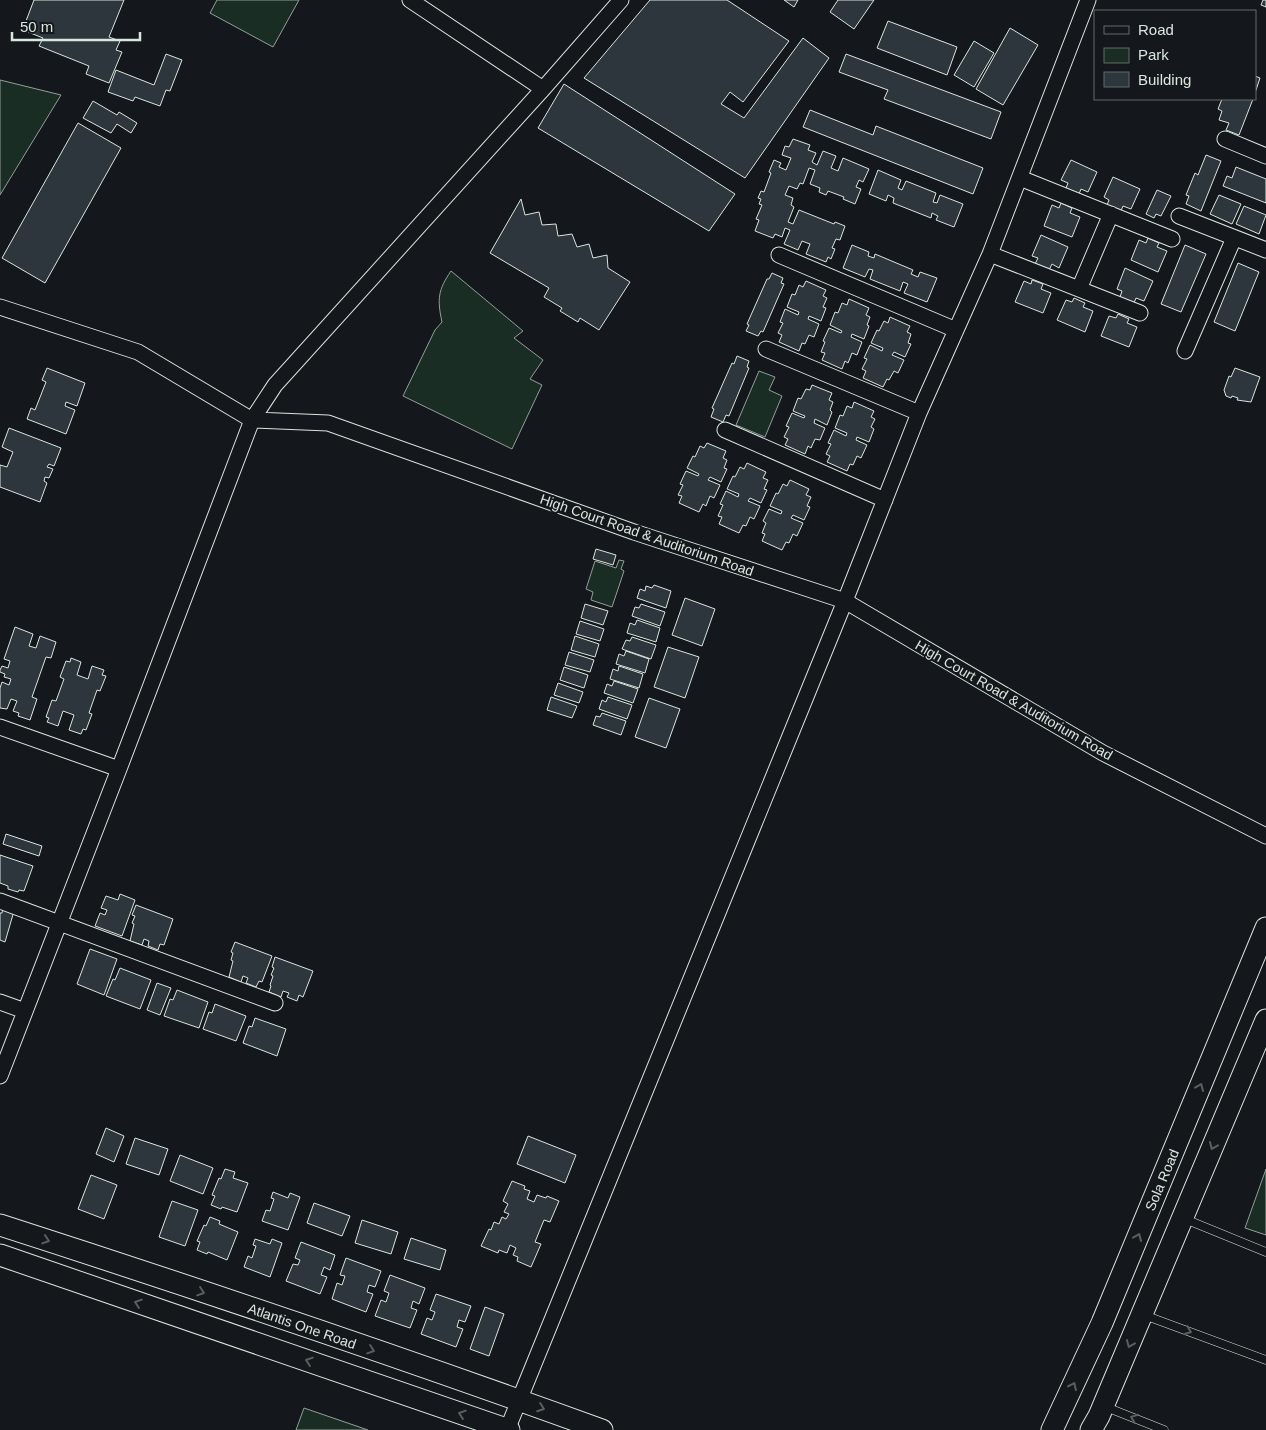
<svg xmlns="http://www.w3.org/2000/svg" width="1266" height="1430" viewBox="0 0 1266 1430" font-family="Arial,sans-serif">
  <rect width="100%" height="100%" fill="#14181c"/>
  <!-- green -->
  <path fill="#1a2d24" stroke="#939e99" d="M217,0H299L273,47L210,13Z
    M0,80L61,95L0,195Z
    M451,271L523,331L514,338L543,360L530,379L542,385L512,449L403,396L435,330L442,322C437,299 438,290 451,271Z
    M759,371L775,377L769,390L782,396L765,437L736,425Z
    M619,560L624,561L621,569L624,571L612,607L591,600L593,592L586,589L595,561L616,568Z
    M1266,1169V1235L1245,1228Z
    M304,1408L368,1430H296Z"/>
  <!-- building -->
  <path fill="#2c363c" stroke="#d8e6dc" d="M34,0H124L109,37L120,41L116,50L122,52L109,83L86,74L89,66L39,46L43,38L28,32L32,24L26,21Z
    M650,0H727L789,41L743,102L730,92L721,104L744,118L803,38L829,58L745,178L584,78Z
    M784,0H798L794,7Z
    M838,0H874L854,29L830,12Z
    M1263,0H1266V7L1261,5Z
    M888,21L957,47L947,75L877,48Z
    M1010,28L1038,45L1003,105L976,89Z
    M974,41L994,53L974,87L954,75Z
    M166,54L182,60L170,91L166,90L160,106L135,97L133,101L108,92L116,70L154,85Z
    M846,54L1001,112L991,139L884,99L888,90L839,72Z
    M1255,76L1260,78L1255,93Z
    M564,84L735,194L709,231L538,128Z
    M1222,99H1253L1239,135L1226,130L1229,123L1219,120L1222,111L1218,109Z
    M93,101L117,115L119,112L137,123L131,133L117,124L111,133L83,118Z
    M810,110L873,135L876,126L983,168L973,194L803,127Z
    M78,123L121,148L45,283L2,258Z
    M793,139L810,145L808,150L816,153L812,162L817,165L823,151L836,156L831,168L838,171L843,158L869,169L863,182L859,180L856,187L861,189L855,204L843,199L844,197L828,191L826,195L819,192L820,188L810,184L815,170L809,168L803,184L800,183L797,189L789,186L785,195L793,198L791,205L794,207L788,222L793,224L799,210L834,224L835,222L845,226L840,240L836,239L832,248L835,249L831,259L828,257L826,262L806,254L810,244L802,241L798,250L784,244L790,230L785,228L782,237L775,234L773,238L755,231L759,220L756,219L762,205L759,204L761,199L758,198L761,191L764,192L771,173L769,172L774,160L781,163L779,167L786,170L791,158L782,155L785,146L789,147Z
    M1206,155L1221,161L1201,211L1186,204L1189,196L1186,195L1195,173L1198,175Z
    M1071,160L1097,172L1088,192L1081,189L1079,194L1066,188L1068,183L1061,180Z
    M1236,167L1266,179V203L1223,186L1227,176L1232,178Z
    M878,170L901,180L898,188L902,190L906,181L936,193L933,202L937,203L940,195L963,204L954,227L936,220L938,216L932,213L931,218L893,203L894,198L888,195L886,201L869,194Z
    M1113,177L1140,189L1131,209L1123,206L1121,211L1107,205L1109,200L1104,197Z
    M1157,190L1171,196L1161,216L1156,214L1154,218L1146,214Z
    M1219,195L1241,204L1232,224L1210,214Z
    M521,199L525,215L539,212L542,225L556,224L558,236L572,234L577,247L589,244L593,258L607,255L608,268L630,282L599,330L580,318L578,322L560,311L562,308L544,297L549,288L490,253Z
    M1061,203L1072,208L1070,213L1080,217L1072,237L1044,226L1052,205L1059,208Z
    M1244,206L1266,215L1259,234L1236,224Z
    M1041,235L1068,247L1059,268L1052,264L1049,270L1035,264L1038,258L1032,256Z
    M1148,238L1159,243L1157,247L1167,251L1158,272L1131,260L1139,240L1146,243Z
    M852,245L869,252L868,256L874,258L875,254L913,270L911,274L918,277L920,272L937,278L927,302L904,293L908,284L903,282L900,291L870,279L873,270L869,269L865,277L843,268Z
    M1185,245L1206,254L1181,312L1161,304Z
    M1238,263L1259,272L1235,331L1214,322Z
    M1125,268L1153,281L1144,301L1136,298L1134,303L1120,297L1122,291L1117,289Z
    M772,273L783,278L781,283L784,284L763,332L761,331L758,336L746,331L749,325L747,324L767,279H769Z
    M1032,280L1043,284L1041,289L1051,293L1043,313L1015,302L1024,281L1031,284Z
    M806,281L826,290L823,296L827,298L823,307L826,308L821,321L809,316L808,319L819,324L814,337L809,335L805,344L802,343L799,351L779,342L782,335L778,333L783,323L780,322L785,309L798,315L799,312L787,307L792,294L795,295L799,285L803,287Z
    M1074,298L1085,303L1083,307L1093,311L1085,332L1057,320L1066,300L1072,302Z
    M849,299L869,308L866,315L870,317L867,325L869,326L864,339L852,334L851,337L862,342L857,355L852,353L848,363L845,361L842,369L822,360L825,353L821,352L825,342L823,341L829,328L841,333L842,331L830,325L835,312L838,313L842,303L847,305Z
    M1118,314L1129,319L1127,323L1137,327L1129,347L1101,336L1109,316L1116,318Z
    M890,317L910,326L907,332L911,334L908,343L911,344L905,357L894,352L892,355L904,360L898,373L894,371L889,380L887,379L883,387L863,378L866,371L862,369L867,359L864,358L870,345L882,351L883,348L871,343L877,330L879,331L884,321L888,323Z
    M737,356L749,361L747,367L749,368L729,416L726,415L723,422L711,417L714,409L712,408L732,363L734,364Z
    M47,368L85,383L77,406L66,402L65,406L75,410L66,434L27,419L31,408L35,410L46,382L42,380Z
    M1235,368L1260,377L1251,402L1237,400L1238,398L1232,396L1231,398L1226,396L1224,390L1229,376L1231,377Z
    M812,385L832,393L829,400L833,402L830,410L832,412L827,425L815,419L814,423L825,428L820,440L815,439L811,448L808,446L805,454L785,445L788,439L784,437L789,427L786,426L792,413L804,418L805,416L793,411L798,398L801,399L806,389L810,390Z
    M854,402L874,411L871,417L875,419L871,427L874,429L869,442L857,437L856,440L867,445L861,458L857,456L853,465L850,464L847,471L827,462L830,456L826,454L831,444L828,443L834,430L846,436L847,433L835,428L840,415L843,416L847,406L852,408Z
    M9,428L61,448L54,466L49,464L47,467L53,469L49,478L45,477L44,481L47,483L40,502L0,487V465L7,467L13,452L2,447Z
    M707,443L726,451L723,458L727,460L724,468L727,469L721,482L710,477L708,480L720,485L714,498L710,496L706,506L703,504L699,512L679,503L682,496L678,495L683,485L680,484L686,471L698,476L699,474L687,468L693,456L695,457L700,446L704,448Z
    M747,463L766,472L763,478L768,480L764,489L767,490L761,503L750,498L748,501L760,506L754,519L750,517L746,526L743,525L739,533L719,524L722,517L718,516L723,505L720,504L726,491L738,497L739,494L727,489L733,476L735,477L740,467L744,469Z
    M790,480L809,489L806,495L811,497L807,506L810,507L804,520L793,515L791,518L803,523L797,536L793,534L789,543L786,542L782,550L762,541L765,534L762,533L766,523L763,521L769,509L781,514L782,511L770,506L776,493L778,494L783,484L787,486Z
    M596,549L616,555L613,565L593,559Z
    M654,585L671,591L666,608L637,598L640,589L645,591L646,586L652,588Z
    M685,598L715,609L702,646L672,635Z
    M585,604L608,611L603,625L581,618Z
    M641,604L665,612L660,626L632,616L635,607L639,608Z
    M637,620L660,628L656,642L627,633L630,623L635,625Z
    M580,621L604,629L600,641L576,634Z
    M15,627L33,634L29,646L36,648L40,636L56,642L51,658L46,657L32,697L37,699L30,720L18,716L19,713L13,711L17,701L11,699L7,709L0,708V688L2,682L9,685L11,679L4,677L5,674L0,672V670L2,666L8,668L10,661L4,659Z
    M575,636L599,644L595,657L571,650Z
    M632,637L656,645L651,659L622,649L626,640L630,641Z
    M668,647L699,657L685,698L654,687Z
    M626,651L649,659L645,673L616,664L619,654L624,656Z
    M569,652L594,660L590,672L565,665Z
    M71,658L81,662L77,675L88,679L92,666L104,670L102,675L106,676L100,691L97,690L89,713L92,714L86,730L83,729L81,734L69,730L74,715L63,711L58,726L47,722L49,718L46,717L52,700L56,701L64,679L60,677L66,661L70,662Z
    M619,666L643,674L639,688L610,679L613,669L618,671Z
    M564,667L588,675L584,688L560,680Z
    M614,681L638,689L633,703L604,693L607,684L612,686Z
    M558,683L583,692L579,703L554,695Z
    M551,697L577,706L572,718L547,710Z
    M608,697L632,705L627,719L599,709L602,700L606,702Z
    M649,698L680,709L666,748L635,737Z
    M602,713L626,721L621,735L593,725L596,716L600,717Z
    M6,834L42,846L39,856L3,844Z
    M0,855L33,866L24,891L19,890L18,892L8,889V886L0,883Z
    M120,894L135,900L122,936L95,926L100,913L105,915L107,910L101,908L106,896L118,900Z
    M136,905L173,919L164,945L160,944L158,950L148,946L149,941L144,939L142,945L130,941L134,924L132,923L135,916L132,915Z
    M3,907L14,911L5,942L0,940V913H2Z
    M235,942L272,956L262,982L259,981L256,987L246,983L248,978L243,976L241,982L229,977L233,961L231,960L233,953L231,952Z
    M90,949L117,959L104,995L77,984Z
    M275,957L313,971L303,997L299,995L297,1001L287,997L289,993L283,991L281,997L269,992L271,986L270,985L273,976L271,975L274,968L272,967Z
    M120,968L151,980L140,1009L106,996L113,979L115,980Z
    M157,983L171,988L160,1015L147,1010Z
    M177,990L208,1002L199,1028L164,1016L170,999L173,1000Z
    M215,1004L246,1016L236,1041L203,1029L209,1012L212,1013Z
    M255,1018L286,1029L277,1056L243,1043L249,1026L252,1027Z
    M106,1128L124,1136L114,1162L96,1154Z
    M528,1136L576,1155L565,1183L517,1164Z
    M135,1138L168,1149L159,1175L126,1164Z
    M180,1155L213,1168L203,1194L170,1181Z
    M225,1169L235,1172L233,1178L248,1183L237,1212L222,1207L221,1209L211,1205L215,1196L212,1195L219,1178L221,1179Z
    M91,1175L117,1185L104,1219L78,1209Z
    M512,1181L525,1186L524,1189L530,1191L527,1199L534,1202L537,1195L546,1198L547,1196L559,1201L550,1222L544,1220L535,1242L541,1244L531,1267L517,1261L518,1257L513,1255L516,1248L510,1245L507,1253L499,1250L498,1253L481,1246L489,1229L491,1230L494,1222L499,1224L502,1217L506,1219L509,1214L504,1212L508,1204L503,1201Z
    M273,1192L288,1198L290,1193L300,1197L288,1230L262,1221L266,1210L270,1211L274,1199L271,1198Z
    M172,1201L198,1210L185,1246L159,1237Z
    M314,1203L350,1216L342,1236L307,1223Z
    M210,1217L220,1221L219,1224L238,1232L227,1260L208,1252L207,1254L197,1250L200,1242L197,1241L204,1225L206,1226Z
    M362,1220L398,1232L391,1254L355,1243Z
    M411,1238L446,1250L440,1270L404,1259Z
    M255,1239L270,1244L272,1239L282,1243L270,1277L244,1267L248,1256L252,1258L256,1246L253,1245Z
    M301,1242L335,1255L330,1270L324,1267L321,1275L327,1277L320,1294L286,1281L293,1264L298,1265L300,1260L295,1258Z
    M346,1258L381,1271L375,1287L369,1285L367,1292L373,1294L366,1312L332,1299L337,1283L342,1285L345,1276L340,1275Z
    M390,1275L425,1288L419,1304L413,1301L411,1308L417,1310L410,1328L375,1316L381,1300L386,1302L389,1293L384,1291Z
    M436,1294L471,1306L465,1322L459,1320L457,1327L463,1329L456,1347L421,1334L427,1318L432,1320L435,1312L430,1310Z
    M485,1307L504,1314L489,1356L470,1349Z"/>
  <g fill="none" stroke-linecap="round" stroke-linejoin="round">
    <!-- lane casing -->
    <g stroke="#d8e6dc" stroke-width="9">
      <path id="lane" d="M1185,1219L1266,1252
        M1144,1315L1266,1360
        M1106,1407L1164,1430"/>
    </g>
    <!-- street casing -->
    <g stroke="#d8e6dc" stroke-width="17">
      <path id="street" d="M410,0L543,89
        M1225,139L1266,156
        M1020,178L1172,239
        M1179,216L1266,250
        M990,254L1140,313
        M779,255L956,330
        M1079,289L1111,214
        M0,307L138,352L252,420L328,423L634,532L845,601L1103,753L1266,836
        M766,349L919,413
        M1185,351L1234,238
        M725,430L885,500
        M0,727L119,769
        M0,901L275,1003
        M0,1002L25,1011
        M0,1076L119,769L252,420L275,385L543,89L621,0
        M507,1430L845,601L919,413L990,254L1088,0"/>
    </g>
    <!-- secondary casing -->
    <g stroke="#d8e6dc" stroke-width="23">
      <path id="secondary" d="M0,1225C202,1290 403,1358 602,1430
        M0,1255L509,1430
        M1052,1430L1102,1323L1266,928
        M1091,1430L1099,1416L1266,1020"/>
    </g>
    <!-- lane -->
    <use href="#lane" stroke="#14181c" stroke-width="8"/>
    <!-- street -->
    <use href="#street" stroke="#14181c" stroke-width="15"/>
    <!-- secondary -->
    <use href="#secondary" stroke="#14181c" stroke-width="21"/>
  </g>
  <!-- one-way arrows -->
  <defs><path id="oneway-chevron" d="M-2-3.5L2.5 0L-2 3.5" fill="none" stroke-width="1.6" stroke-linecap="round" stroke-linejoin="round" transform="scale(1.25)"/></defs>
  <g stroke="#59605f">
    <use href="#oneway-chevron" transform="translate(1200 1087) rotate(-67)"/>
    <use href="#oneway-chevron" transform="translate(1213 1146) rotate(113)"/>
    <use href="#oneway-chevron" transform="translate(1138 1237) rotate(-67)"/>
    <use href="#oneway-chevron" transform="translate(46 1240) rotate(18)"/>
    <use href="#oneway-chevron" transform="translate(201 1292) rotate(19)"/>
    <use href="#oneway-chevron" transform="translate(138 1303) rotate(-161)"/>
    <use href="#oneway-chevron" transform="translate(1188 1331) rotate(20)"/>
    <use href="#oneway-chevron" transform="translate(1130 1344) rotate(113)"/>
    <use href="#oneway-chevron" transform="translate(371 1350) rotate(19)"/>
    <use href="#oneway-chevron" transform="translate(309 1361) rotate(-161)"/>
    <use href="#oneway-chevron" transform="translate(1073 1386) rotate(-65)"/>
    <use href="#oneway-chevron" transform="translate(541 1408) rotate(20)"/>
    <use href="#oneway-chevron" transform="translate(462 1414) rotate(-161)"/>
    <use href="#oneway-chevron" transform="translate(1134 1418) rotate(-159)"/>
  </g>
  <g text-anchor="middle" stroke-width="4" stroke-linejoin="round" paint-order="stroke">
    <!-- street labels -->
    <g font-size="14" fill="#d8e6dc" stroke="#14181c">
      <text transform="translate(647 535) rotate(19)" y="5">High Court Road &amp; Auditorium Road</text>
      <text transform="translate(1014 700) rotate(30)" y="5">High Court Road &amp; Auditorium Road</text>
      <text transform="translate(1162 1180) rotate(-67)" y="5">Sola Road</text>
      <text transform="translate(302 1326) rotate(19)" y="5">Atlantis One Road</text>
    </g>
  </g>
  <!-- legend -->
  <rect x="1094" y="10" width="162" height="90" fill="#14181c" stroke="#626a69"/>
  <rect x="1104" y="26" width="25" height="8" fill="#14181c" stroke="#626a69"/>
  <text x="1138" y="35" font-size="15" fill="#d8e6dc">Road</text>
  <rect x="1104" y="48" width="25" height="15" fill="#1a2d24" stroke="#626a69"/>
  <text x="1138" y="60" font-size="15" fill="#d8e6dc">Park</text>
  <rect x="1104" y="72" width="25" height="15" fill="#2c363c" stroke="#626a69"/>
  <text x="1138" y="85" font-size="15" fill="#d8e6dc">Building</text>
  <!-- scale -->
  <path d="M12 32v8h128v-8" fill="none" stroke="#d8e6dc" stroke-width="2.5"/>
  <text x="20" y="32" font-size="15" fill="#d8e6dc" stroke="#14181c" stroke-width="4" paint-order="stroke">50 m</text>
</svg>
